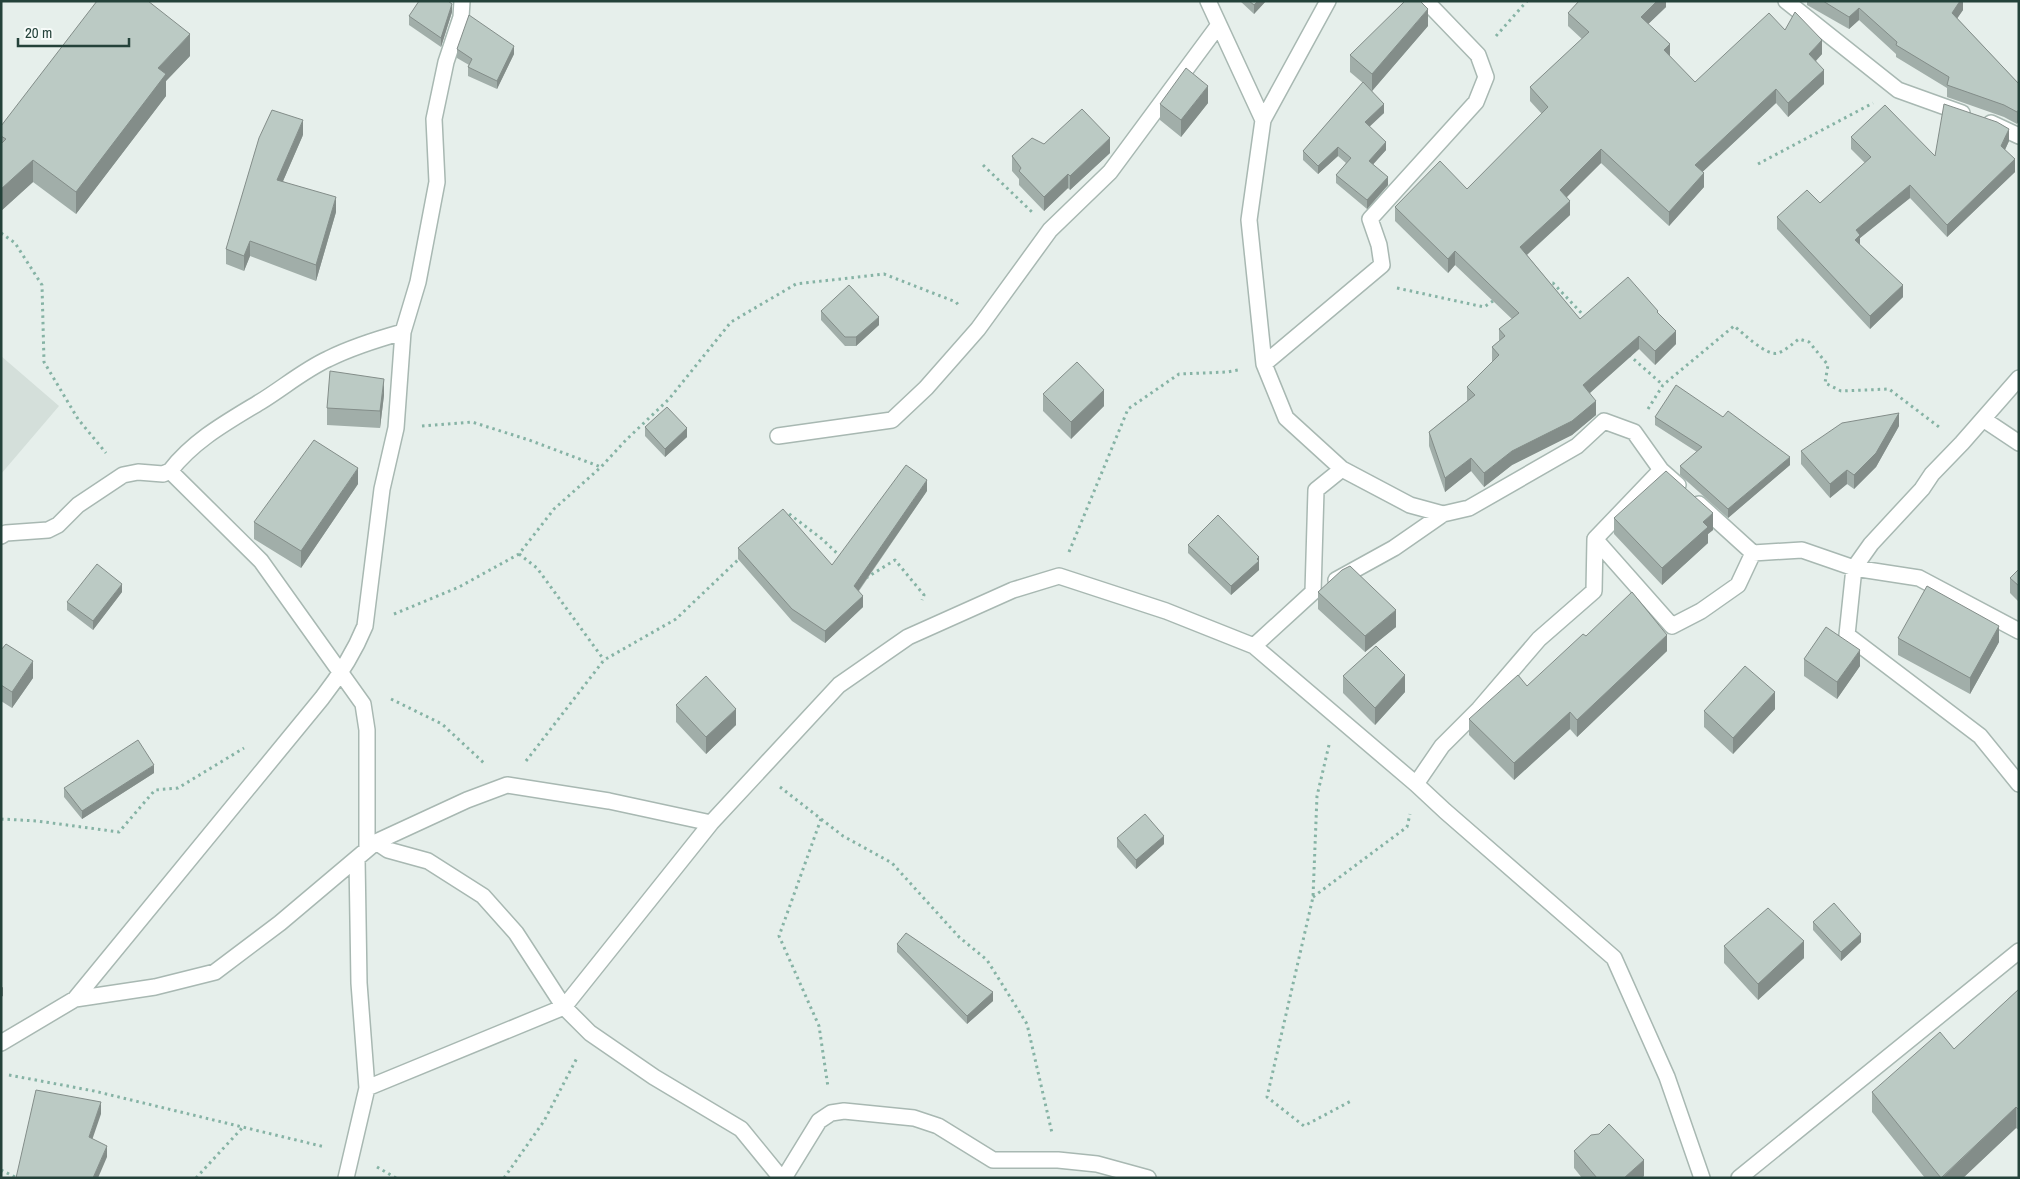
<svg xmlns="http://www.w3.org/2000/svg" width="2020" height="1179" viewBox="0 0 2020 1179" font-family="'Archivo Narrow',sans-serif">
  <rect width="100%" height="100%" fill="#e6efeb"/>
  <!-- built -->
  <path fill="#d4dfda" d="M1,356L59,406L1,474Z"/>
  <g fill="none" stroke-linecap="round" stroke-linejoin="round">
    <!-- minor casing -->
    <g stroke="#a8b8b2" stroke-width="18">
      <path id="minor" d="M1208,1L1263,120
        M1786,1L1898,90L1962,113
        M1991,123L2019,136
        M1264,364L1382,265L1379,245L1370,219L1476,102L1486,77L1478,55L1426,1
        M2019,378L1962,443L1932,474L1922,489L1871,544L1854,568L1919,578L2019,631
        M1983,419L2019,443
        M778,436L892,420L926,388L978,329L1050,230L1110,172L1218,26
        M1342,469L1410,505L1443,514L1469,508L1577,446L1604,421L1634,432L1661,470L1678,485
        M170,471C194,440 227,422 260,402C283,388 304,370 328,359C352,347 378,339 403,332
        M1699,504L1753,553L1802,550L1854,568L1847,635L1980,736L2019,784
        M1,536L6,533L48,530L58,525L78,505L123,475L138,472L163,474L170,471L261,561L363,704L367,730V849
        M1595,539L1661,470
        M1336,580L1394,548L1443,514
        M1254,646L1313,592L1316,490L1342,469L1286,418L1264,364L1249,220L1263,120L1328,1
        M1416,784L1442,746L1479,709L1539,639L1594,591L1595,539L1672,626L1701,611L1738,585L1753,553
        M376,842L467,800L507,785L609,801L711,823
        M75,999L155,987L215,972L280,923L376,842L388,850L428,861L483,896L516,933L564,1007L590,1033L654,1077L741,1129L781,1178
        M1,1043L75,999L322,698C340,675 354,653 365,626L382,489L396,428L403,332L418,282L437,182L434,119L446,62L461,17L462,1
        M367,1088L564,1007L711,823L839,685L908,637L1013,590L1059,576L1166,611L1254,646L1416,784L1445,811L1614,958L1667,1077L1702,1178
        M346,1178L367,1088L359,983L357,858
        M784,1178L819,1121L831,1113L844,1111L914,1118L938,1126L993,1160H1058L1097,1164L1148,1178
        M1739,1178L2019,951"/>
    </g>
    <!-- path -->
    <path stroke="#86b3a5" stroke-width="3" stroke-dasharray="2.5 4" stroke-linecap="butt" d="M1496,36L1527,1
      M1758,164L1873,103
      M983,165L1032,212
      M1,233L15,243L42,285L44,362L78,419L106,453
      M1546,283H1553L1587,319
      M1397,288L1484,307L1496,299
      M1629,355L1663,385
      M1648,409L1663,385L1734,326C1743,333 1767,357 1778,353C1785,351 1792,344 1799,339L1809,342L1828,365L1825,383L1841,391L1889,389L1939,427
      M422,426L472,422L529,440L601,467
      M784,516L788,513L822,539L841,557
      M1069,552L1128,409L1179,374L1227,372L1238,370
      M519,554L537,568L604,660
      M866,578L895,560L924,595L922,600
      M394,614L459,587L519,554L554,509L601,467L626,440L669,399L731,322L796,284L884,274L956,302L960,307
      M391,699L442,724L485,764
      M1329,745L1317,796L1313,897L1267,1097L1304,1126L1351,1101
      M526,761L604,660L676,619L742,556
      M780,787L843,836L892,863L959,937L987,960L1027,1024L1052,1133
      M1,819L37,821L119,832L155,790L178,788L244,748
      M821,819L779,936L819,1026L828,1087
      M1313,897L1407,827L1410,814
      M9,1075L94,1091L325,1147
      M377,1167L396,1178
      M1,1170L17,1178
      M196,1178L243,1127
      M504,1178L544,1121L578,1056"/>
    <!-- minor -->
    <use href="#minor" stroke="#fff" stroke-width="15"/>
  </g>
  <!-- wall -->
  <path fill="#a1aea9" d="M1240,1H1266L1254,14Z
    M1666,1V7L1648,24L1670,57L1695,82L1785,30L1822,54L1816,61L1824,84L1788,117L1776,103L1702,172L1704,187L1669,226L1601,163L1566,197L1570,215L1527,255L1580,319L1658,313L1676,344L1655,365L1639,349L1590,393L1596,415L1572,435L1512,465L1484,487L1471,471L1445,492L1429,446V432L1467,401V387L1492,362V347L1499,341V329L1512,319L1455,265L1448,273L1395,221V207L1467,189L1542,114L1530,101V87L1582,39L1568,26V13Z
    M1807,1H1963V10L1957,18L2019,84L2017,124L2004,117L1947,97V88L1896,57V54L1859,20L1849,29L1807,5Z
    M452,12L441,47L409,25V16Z
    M1428,26L1372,91L1384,113L1369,126L1386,150L1373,164L1388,185L1367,209L1336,183V175L1346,163L1338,156L1318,174L1303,160V151L1363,83L1350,72V55Z
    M457,49L514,54L497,89L468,76V67L469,65L457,58Z
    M190,56L166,81V96L76,214L33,182L1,211V126Z
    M1208,103L1181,137L1160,120V104Z
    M303,135L283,181L336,212L316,281L250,256L244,271L226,264V249Z
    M1851,137L1935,156L2009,141L2005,150L2015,172L1947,237L1910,198L1860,238V245L1903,297L1870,329L1777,229V217L1820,203L1865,163L1851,149Z
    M1044,144L1110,153L1070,190L1068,188L1044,211L1019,185V179L1012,171V156Z
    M821,311L879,325L856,346H845L821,320Z
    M1043,394L1104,406L1071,439L1043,411Z
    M384,395L380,428L327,425V408Z
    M1655,417H1723L1790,465L1728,518L1680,475V466L1697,452L1655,425Z
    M1899,426L1876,467L1854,489L1847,484L1830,498L1801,464V451Z
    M645,427L687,437L665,457L645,436Z
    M358,484L301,568L254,539V522Z
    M927,491L859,591L863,607L825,643L792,621L738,559V548L832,565Z
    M1614,518L1713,530L1708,534V543L1662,585L1614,534Z
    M1188,545L1259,566V570L1231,595L1188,553Z
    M2019,569V602L2010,593V578Z
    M122,592L93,630L67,610V602Z
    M1318,592L1396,627L1365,652L1318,609Z
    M1586,636L1667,651L1577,737L1570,729L1514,780L1469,735V719L1527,686Z
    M1898,638L1999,642L1970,694L1898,655Z
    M1,650L33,678L12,708L1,701Z
    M1804,659L1860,666L1837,699L1804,676Z
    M1343,676L1405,692L1375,725L1343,693Z
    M676,705L736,725L706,754L676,722Z
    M1775,709L1733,754L1704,727V711Z
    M154,773L82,819L64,797V788Z
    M1117,838L1164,844L1136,869L1117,847Z
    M1813,922L1861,942L1841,961L1813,930Z
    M897,944L993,1001L967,1024L897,952Z
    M1724,946L1804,958L1758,1000L1724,963Z
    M2019,989V1130L2016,1128L1963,1178H1925L1872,1112V1092L1954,1049Z
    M1574,1151L1644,1176L1642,1178H1582L1574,1168Z"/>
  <!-- shaded-wall -->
  <path fill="#838d89" d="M1258,1H1266L1254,14V5Z
    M1657,1H1666V7L1641,31V17Z
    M1960,1H1963V10L1952,26V13Z
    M452,4V12L441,47V38Z
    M1859,8V20L1849,29V17Z
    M1428,9V26L1372,91V74Z
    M190,34V56L166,81V96L76,214V192L158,68Z
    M1822,40V54L1809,68V54Z
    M1670,44V57L1664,50Z
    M514,46V54L497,89V81Z
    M1824,70V84L1788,117V103Z
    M1208,86V103L1181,137V120Z
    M1776,89V103L1695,179V165Z
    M1384,104V113L1365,131V122Z
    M2019,109V121L2017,124V112Z
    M303,120V135L277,195V180Z
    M2009,129V141L2001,158V146Z
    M1110,138V153L1070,190V176Z
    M1386,142V150L1369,169V161Z
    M1338,147V156L1318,174V166Z
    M1601,149V163L1560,204V190Z
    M2015,159V172L1947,237V225Z
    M33,160V182L1,211V189Z
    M1704,173V187L1669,226V212Z
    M1068,174V188L1044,211V197Z
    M1388,177V185L1367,209V200Z
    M1910,185V198L1860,238V247L1855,252L1856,230Z
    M336,197V212L316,281V265Z
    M1570,201V215L1520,261V247Z
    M250,241V256L244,271V256Z
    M1455,251V265L1448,273V259Z
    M1903,285V297L1870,329V316Z
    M879,317V325L856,346V337Z
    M1676,331V344L1655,365V351Z
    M1639,336V349L1583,399V385Z
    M384,379V395L380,428V411Z
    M1104,390V406L1071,439V422Z
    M1596,401V415L1572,435L1512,465L1484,487V473L1512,451Z
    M1899,413V426L1876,467L1854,489V475Z
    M687,428V437L665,457V449Z
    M1790,457V465L1728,518V509Z
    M1471,458V471L1445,492V478Z
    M358,468V484L301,568V551Z
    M1847,470V484L1830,498V484Z
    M927,480V491L854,597V586Z
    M1713,513V530L1708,534V543L1662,585V568L1703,522Z
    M1259,557V570L1231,595V586Z
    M122,584V592L93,630V621Z
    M863,596V607L825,643V631Z
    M1396,610V627L1365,652V636Z
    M1999,626V642L1970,694V678Z
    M1667,635V651L1577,737V720Z
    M1860,650V666L1837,699V682Z
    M33,661V678L12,708V692Z
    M1405,675V692L1375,725V708Z
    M1775,692V709L1733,754V738Z
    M736,709V725L706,754V737Z
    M1570,712V729L1514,780V763Z
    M154,765V773L82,819V811Z
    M1164,836V844L1136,869V860Z
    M1861,934V942L1841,961V952Z
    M1804,941V958L1758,1000V984Z
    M3,987V996L1,997V988Z
    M993,992V1001L967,1024V1016Z
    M101,1102V1114L89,1149V1137Z
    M2016,1107V1128L1963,1178H1942Z
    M107,1146V1157L98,1178H93Z
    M1644,1160V1176L1642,1178H1624Z"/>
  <!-- building -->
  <path fill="#bbcac4" stroke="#838d89" d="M97,1H148L190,34L158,68L166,74L76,192L33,160L1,189V144L6,139L1,136V126Z
    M419,1H448L452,4L441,38L409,16Z
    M1249,1H1258L1254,5Z
    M1405,1H1420L1428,9L1372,74L1350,55Z
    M1579,1H1657L1641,17L1670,44L1664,50L1695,82L1769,13L1785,30L1795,12L1822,40L1809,54L1824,70L1788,103L1776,89L1695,165L1704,173L1669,212L1601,149L1560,190L1570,201L1520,247L1580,319L1628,277L1658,311L1657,312L1676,331L1655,351L1639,336L1583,385L1596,401L1572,421L1512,451L1484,473L1471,458L1445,478L1429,432L1475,395L1467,387L1499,355L1492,347L1505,336L1499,329L1519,313L1455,251L1448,259L1395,207L1440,161L1467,189L1548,107L1530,87L1589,32L1568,13Z
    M1823,1H1960L1952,13L2019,84V109L2017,112L2004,105L1947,85L1949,77L1896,45L1897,42L1859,8L1849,17Z
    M469,15L514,46L497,81L468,67L472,59L457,49Z
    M1186,68L1208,86L1181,120L1160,104Z
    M1363,82L1384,104L1365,122L1386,142L1369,161L1388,177L1367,200L1336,175L1351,158L1338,147L1318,166L1303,151Z
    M1944,104L1997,122L2009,129L2001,146L2015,159L1947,225L1910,185L1856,230L1860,235L1855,240L1903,285L1870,316L1777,217L1807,190L1820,203L1871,157L1851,137L1885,105L1935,156Z
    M1082,109L1110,138L1070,176L1068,174L1044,197L1019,171L1021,168L1012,156L1032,138L1044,144Z
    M272,110L303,120L277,180L336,197L316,265L250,241L244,256L226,249L259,138Z
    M849,285L879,317L856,337H845L821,311Z
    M1077,362L1104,390L1071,422L1043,394Z
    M330,371L384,379L380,411L327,408Z
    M1676,385L1723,417L1728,411L1790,457L1728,509L1680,466L1702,447L1655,417Z
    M667,407L687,428L665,449L645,427Z
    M1899,413L1876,453L1854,475L1847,470L1830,484L1801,451L1842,423Z
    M314,440L358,468L301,551L254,522Z
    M906,465L927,480L854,586L863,596L825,631L792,609L738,548L783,509L832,565Z
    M1666,471L1713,513L1703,522L1708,527L1662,568L1614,518Z
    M1218,515L1259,557L1257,559L1259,561L1231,586L1188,545Z
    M97,564L122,584L93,621L67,602Z
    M1350,566L1396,610L1365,636L1318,592L1342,570Z
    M2019,569V586L2010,578Z
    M1927,586L1999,626L1970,678L1898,638Z
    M1632,592L1667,635L1577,720L1570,712L1514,763L1469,719L1518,675L1527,686L1583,634L1586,636Z
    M1826,627L1860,650L1837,682L1804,659Z
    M6,644L33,661L12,692L1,685V650Z
    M1376,646L1405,675L1375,708L1343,676Z
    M1745,666L1775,692L1733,738L1704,711Z
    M706,676L736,709L706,737L676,705Z
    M138,740L154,765L82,811L64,788Z
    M1145,814L1164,836L1136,860L1117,838Z
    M1834,903L1861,934L1841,952L1813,922Z
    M1768,908L1804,941L1758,984L1724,946Z
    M906,933L993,992L967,1016L897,944Z
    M2019,989V1110L2016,1107L1941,1178L1872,1092L1940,1032L1954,1049Z
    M36,1090L101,1102L89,1137L107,1146L93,1178H16Z
    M1609,1124L1644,1160L1624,1178H1597L1574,1151L1591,1135L1599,1134Z"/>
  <!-- border -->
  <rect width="2020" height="1179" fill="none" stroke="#24423a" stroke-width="5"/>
  <!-- scale -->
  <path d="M18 38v8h111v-8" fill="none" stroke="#24423a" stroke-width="2.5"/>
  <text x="25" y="38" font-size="15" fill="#24423a" stroke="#f7fbf9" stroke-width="4" paint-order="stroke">20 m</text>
</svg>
